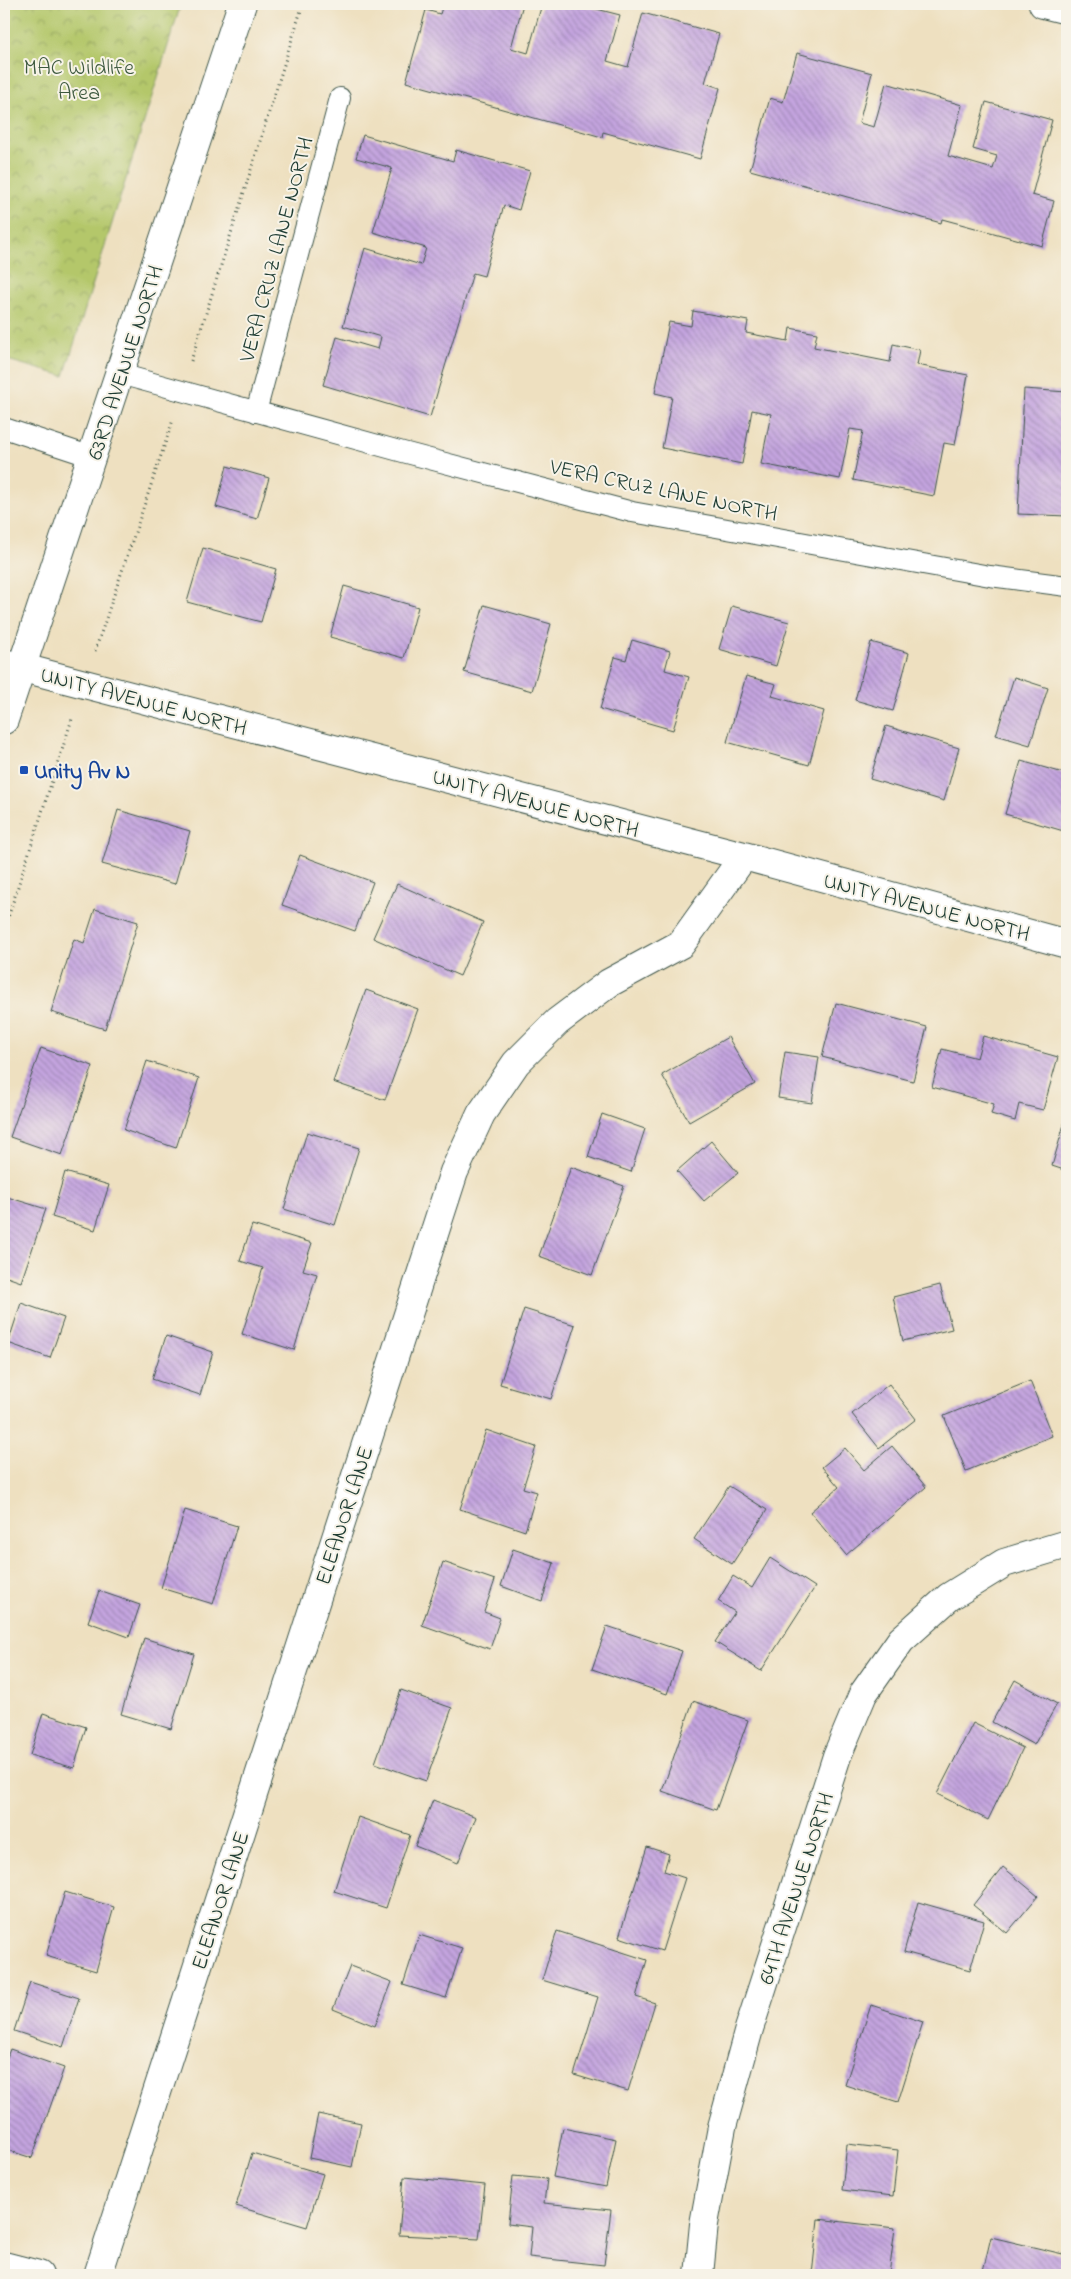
<svg xmlns="http://www.w3.org/2000/svg" width="1071" height="2279" viewBox="0 0 1071 2279" font-family="'Indie Flower',sans-serif">
  <defs>
    <pattern id="park-crowns" width="20" height="18" patternUnits="userSpaceOnUse" patternTransform="scale(1.25)"><rect width="20" height="18" fill="#b4c76b"/><path d="M2 6a3 3 0 1 1 6 0M12 15a3 3 0 1 1 6 0" fill="none" stroke="#92a359"/></pattern>
    <pattern id="building-back-hatch" width="6" height="6" patternUnits="userSpaceOnUse" patternTransform="scale(1.25)"><rect width="6" height="6" fill="#c4a4df"/><path d="M-1 5l2 2M0 0l6 6M5-1l2 2" fill="none" stroke="#9f87b6"/></pattern>
  </defs>
  <rect width="100%" height="100%" fill="#f7f3e8"/>
  <filter id="ink" filterUnits="userSpaceOnUse"><feTurbulence type="fractalNoise" baseFrequency=".02" numOctaves="2"/><feDisplacementMap in="SourceGraphic" scale="10" xChannelSelector="R" yChannelSelector="G"/><feConvolveMatrix kernelMatrix="1 2 1 2 8 2 1 2 1" color-interpolation-filters="sRGB"/></filter>
  <filter id="wash" filterUnits="userSpaceOnUse"><feTurbulence type="fractalNoise" baseFrequency=".0096" numOctaves="4" result="noise"/><feDisplacementMap in="SourceGraphic" scale="20" xChannelSelector="R" yChannelSelector="G"/><feGaussianBlur stdDeviation="1.12" result="paint"/><feColorMatrix in="noise" values="0 0 0 0 0 0 0 0 0 0 0 0 0 0 0 0 0 1.4 0 .05"/><feComposite in="paint" operator="in"/></filter>
  <g filter="url(#wash)">
    <rect width="100%" height="100%" fill="#eee0c0"/>
    <!-- park -->
    <path fill="url(#park-crowns)" stroke="#6a8250" d="M4,4H181L64,376L4,359Z"/>
    <g id="blocks">
      <!-- building -->
      <path fill="url(#building-back-hatch)" d="M443,4H523L511,48L528,53L542,4H577L620,15L607,61L628,67L643,13L719,34L705,83L720,88L700,159L603,132L602,137L406,82L426,10L440,14Z
        M797,53L872,73L859,123L874,127L886,83L962,105L948,156L993,169L997,156L973,149L986,102L1052,120L1032,195L1054,201L1042,246L942,219L941,223L750,170L770,98L783,102Z
        M363,135L453,161L456,150L530,171L519,210L504,205L484,276L473,273L430,417L323,385L337,337L378,349L381,337L343,326L365,248L421,265L426,248L373,232L392,168L356,158Z
        M693,311L748,321L746,333L788,341L790,328L817,333L814,347L890,362L893,344L920,350L917,365L968,375L955,445L944,443L934,496L853,480L863,431L850,429L840,479L761,464L771,414L752,410L742,464L662,448L672,397L655,393L669,322L691,326Z
        M1024,389L1067,392V516L1018,514Z
        M227,466L269,478L257,519L216,507Z
        M203,548L276,569L261,622L187,602Z
        M344,586L418,607L404,658L330,637Z
        M484,605L551,624L532,691L464,672Z
        M732,606L789,622L776,666L719,649Z
        M632,640L670,651L665,670L689,677L673,730L600,709L615,657L626,660Z
        M871,642L909,653L893,711L855,700Z
        M746,676L776,684L772,696L824,711L809,765L727,742Z
        M1014,677L1048,688L1030,745L996,735Z
        M886,726L959,748L944,801L870,779Z
        M1021,761L1067,774V832L1005,814Z
        M118,810L190,831L175,884L102,864Z
        M300,855L373,882L355,931L282,905Z
        M397,884L483,922L460,976L373,938Z
        M95,909L138,922L105,1029L51,1012L74,939L84,943Z
        M366,990L418,1009L385,1100L333,1082Z
        M836,1003L927,1027L913,1081L822,1057Z
        M983,1036L1058,1057L1043,1110L1019,1104L1015,1121L991,1114L994,1104L932,1087L942,1049L977,1058Z
        M728,1037L755,1084L689,1122L662,1075Z
        M41,1048L93,1066L62,1155L10,1137Z
        M785,1052L819,1057L812,1103L778,1098Z
        M147,1061L199,1078L176,1148L124,1130Z
        M602,1114L645,1129L631,1172L588,1157Z
        M1065,1121L1067,1122V1171L1052,1166Z
        M307,1132L359,1148L335,1225L284,1209Z
        M711,1141L738,1173L704,1201L677,1171Z
        M571,1167L624,1186L592,1275L539,1256Z
        M65,1172L109,1185L95,1230L52,1217Z
        M4,1196L46,1209L21,1282L4,1276Z
        M252,1225L312,1243L303,1270L317,1274L294,1350L242,1334L263,1268L240,1261Z
        M940,1285L952,1329L903,1341L893,1297Z
        M21,1303L64,1318L50,1358L8,1343Z
        M524,1309L575,1325L551,1399L500,1384Z
        M166,1336L213,1352L200,1395L152,1379Z
        M1030,1381L1052,1436L966,1471L944,1416Z
        M889,1384L916,1419L879,1448L852,1414Z
        M486,1430L536,1447L523,1488L537,1492L525,1531L460,1509Z
        M892,1446L926,1487L846,1555L810,1512L839,1487L822,1467L845,1448L864,1470Z
        M729,1486L767,1510L732,1564L694,1539Z
        M185,1510L237,1526L213,1604L161,1588Z
        M513,1549L554,1563L542,1601L501,1586Z
        M770,1558L815,1587L761,1671L715,1642L735,1612L718,1601L733,1576L752,1588Z
        M443,1562L495,1580L484,1612L500,1618L490,1649L422,1625Z
        M99,1591L140,1605L129,1637L88,1622Z
        M607,1626L682,1651L667,1694L592,1669Z
        M144,1638L194,1654L171,1729L121,1714Z
        M1015,1680L1057,1704L1034,1745L992,1722Z
        M401,1690L452,1708L426,1781L375,1763Z
        M693,1701L748,1720L716,1810L662,1791Z
        M43,1713L86,1727L74,1768L30,1755Z
        M973,1723L1023,1748L988,1820L937,1794Z
        M433,1800L476,1817L458,1863L415,1846Z
        M358,1817L410,1835L386,1908L334,1891Z
        M647,1847L669,1854L664,1871L685,1878L662,1951L619,1937Z
        M1003,1867L1038,1896L1007,1933L973,1905Z
        M65,1892L114,1907L96,1971L46,1956Z
        M918,1902L984,1921L970,1970L904,1952Z
        M557,1931L647,1960L636,1997L655,2003L628,2091L574,2075L598,1997L542,1980Z
        M419,1935L462,1948L446,1998L403,1985Z
        M350,1966L392,1982L375,2026L333,2009Z
        M30,1982L79,1998L63,2047L14,2031Z
        M871,2005L923,2022L898,2102L845,2085Z
        M10,2049L64,2068L32,2158L4,2149V2065Z
        M318,2114L361,2123L352,2167L309,2158Z
        M563,2128L616,2139L606,2187L553,2177Z
        M847,2144L898,2150L893,2196L842,2190Z
        M252,2153L323,2174L307,2227L236,2206Z
        M513,2176L547,2179L544,2203L611,2210L604,2265L529,2257L532,2227L508,2224Z
        M404,2177L485,2185L479,2239L399,2235Z
        M818,2219L895,2228L889,2275H812Z
        M991,2237L1067,2255L1064,2275H982Z"/>
    </g>
  </g>
  <g filter="url(#ink)">
    <use href="#blocks" fill-opacity="0" stroke="#3e5549" stroke-width="1"/>
    <g fill="none" stroke-linecap="round" stroke-linejoin="round">
      <!-- service casing -->
      <g stroke="#3e5549" stroke-width="22">
        <path id="service" d="M120,374L403,452L632,512L990,576L1067,586
          M256,412L340,98
          M4,428L92,457"/>
      </g>
      <!-- minor casing -->
      <g stroke="#3e5549" stroke-width="30">
        <path id="minor" d="M1043,4L1067,10
          M4,663L744,856L1067,944
          M4,2266L39,2275
          M98,2275L454,1172L481,1114L516,1063L557,1022L609,983L681,944L744,856
          M699,2275L704,2224L722,2127L749,2029L837,1756L863,1694L901,1640L949,1597L1004,1563L1067,1544"/>
      </g>
      <!-- tertiary casing -->
      <g stroke="#3e5549" stroke-width="30">
        <path id="tertiary" d="M4,720L242,4"/>
      </g>
      <!-- path -->
      <path stroke="#3e5549" stroke-width="3" stroke-dasharray="1 4" stroke-linecap="butt" d="M191,361L303,4
        M95,651L173,420
        M4,930L73,716"/>
      <!-- service -->
      <use href="#service" stroke="#fff" stroke-width="20"/>
      <!-- minor -->
      <use href="#minor" stroke="#fff" stroke-width="28"/>
      <!-- tertiary -->
      <use href="#tertiary" stroke="#fff" stroke-width="28"/>
    </g>
  </g>
  <!-- markers -->
  <rect fill="#1a4fb4" stroke="#f7f3e8" stroke-width="2" x="19" y="765" width="10" height="10" rx="2.5"/>
  <g text-anchor="middle" stroke-width="4" stroke-linejoin="round" paint-order="stroke">
    <!-- park labels -->
    <g font-size="22" fill="#3d593f" stroke="#f7f3e8">
      <text x="79" y="74">MAC Wildlife<tspan x="79" dy="25">Area</tspan></text>
    </g>
    <!-- street labels -->
    <g font-size="22" fill="#1f3d34" stroke="#f7f3e8">
      <text transform="translate(275 249) rotate(-75)" y="8">VERA CRUZ LANE NORTH</text>
      <text transform="translate(124 362) rotate(-72)" y="8">63RD AVENUE NORTH</text>
      <text transform="translate(664 489) rotate(12)" y="8">VERA CRUZ LANE NORTH</text>
      <text transform="translate(144 700) rotate(15)" y="8">UNITY AVENUE NORTH</text>
      <text transform="translate(536 802) rotate(15)" y="8">UNITY AVENUE NORTH</text>
      <text transform="translate(927 906) rotate(15)" y="8">UNITY AVENUE NORTH</text>
      <text transform="translate(343 1515) rotate(-72)" y="8">ELEANOR LANE</text>
      <text transform="translate(795 1888) rotate(-72)" y="8">64TH AVENUE NORTH</text>
      <text transform="translate(219 1900) rotate(-72)" y="8">ELEANOR LANE</text>
    </g>
    <!-- transit labels -->
    <g font-size="22" font-weight="bold" fill="#164399" stroke="#f7f3e8" text-anchor="start">
      <text x="34" y="778">Unity Av N</text>
    </g>
  </g>
  <!-- margin -->
  <rect width="1071" height="2279" fill="none" stroke="#f7f3e8" stroke-width="20"/>
</svg>
